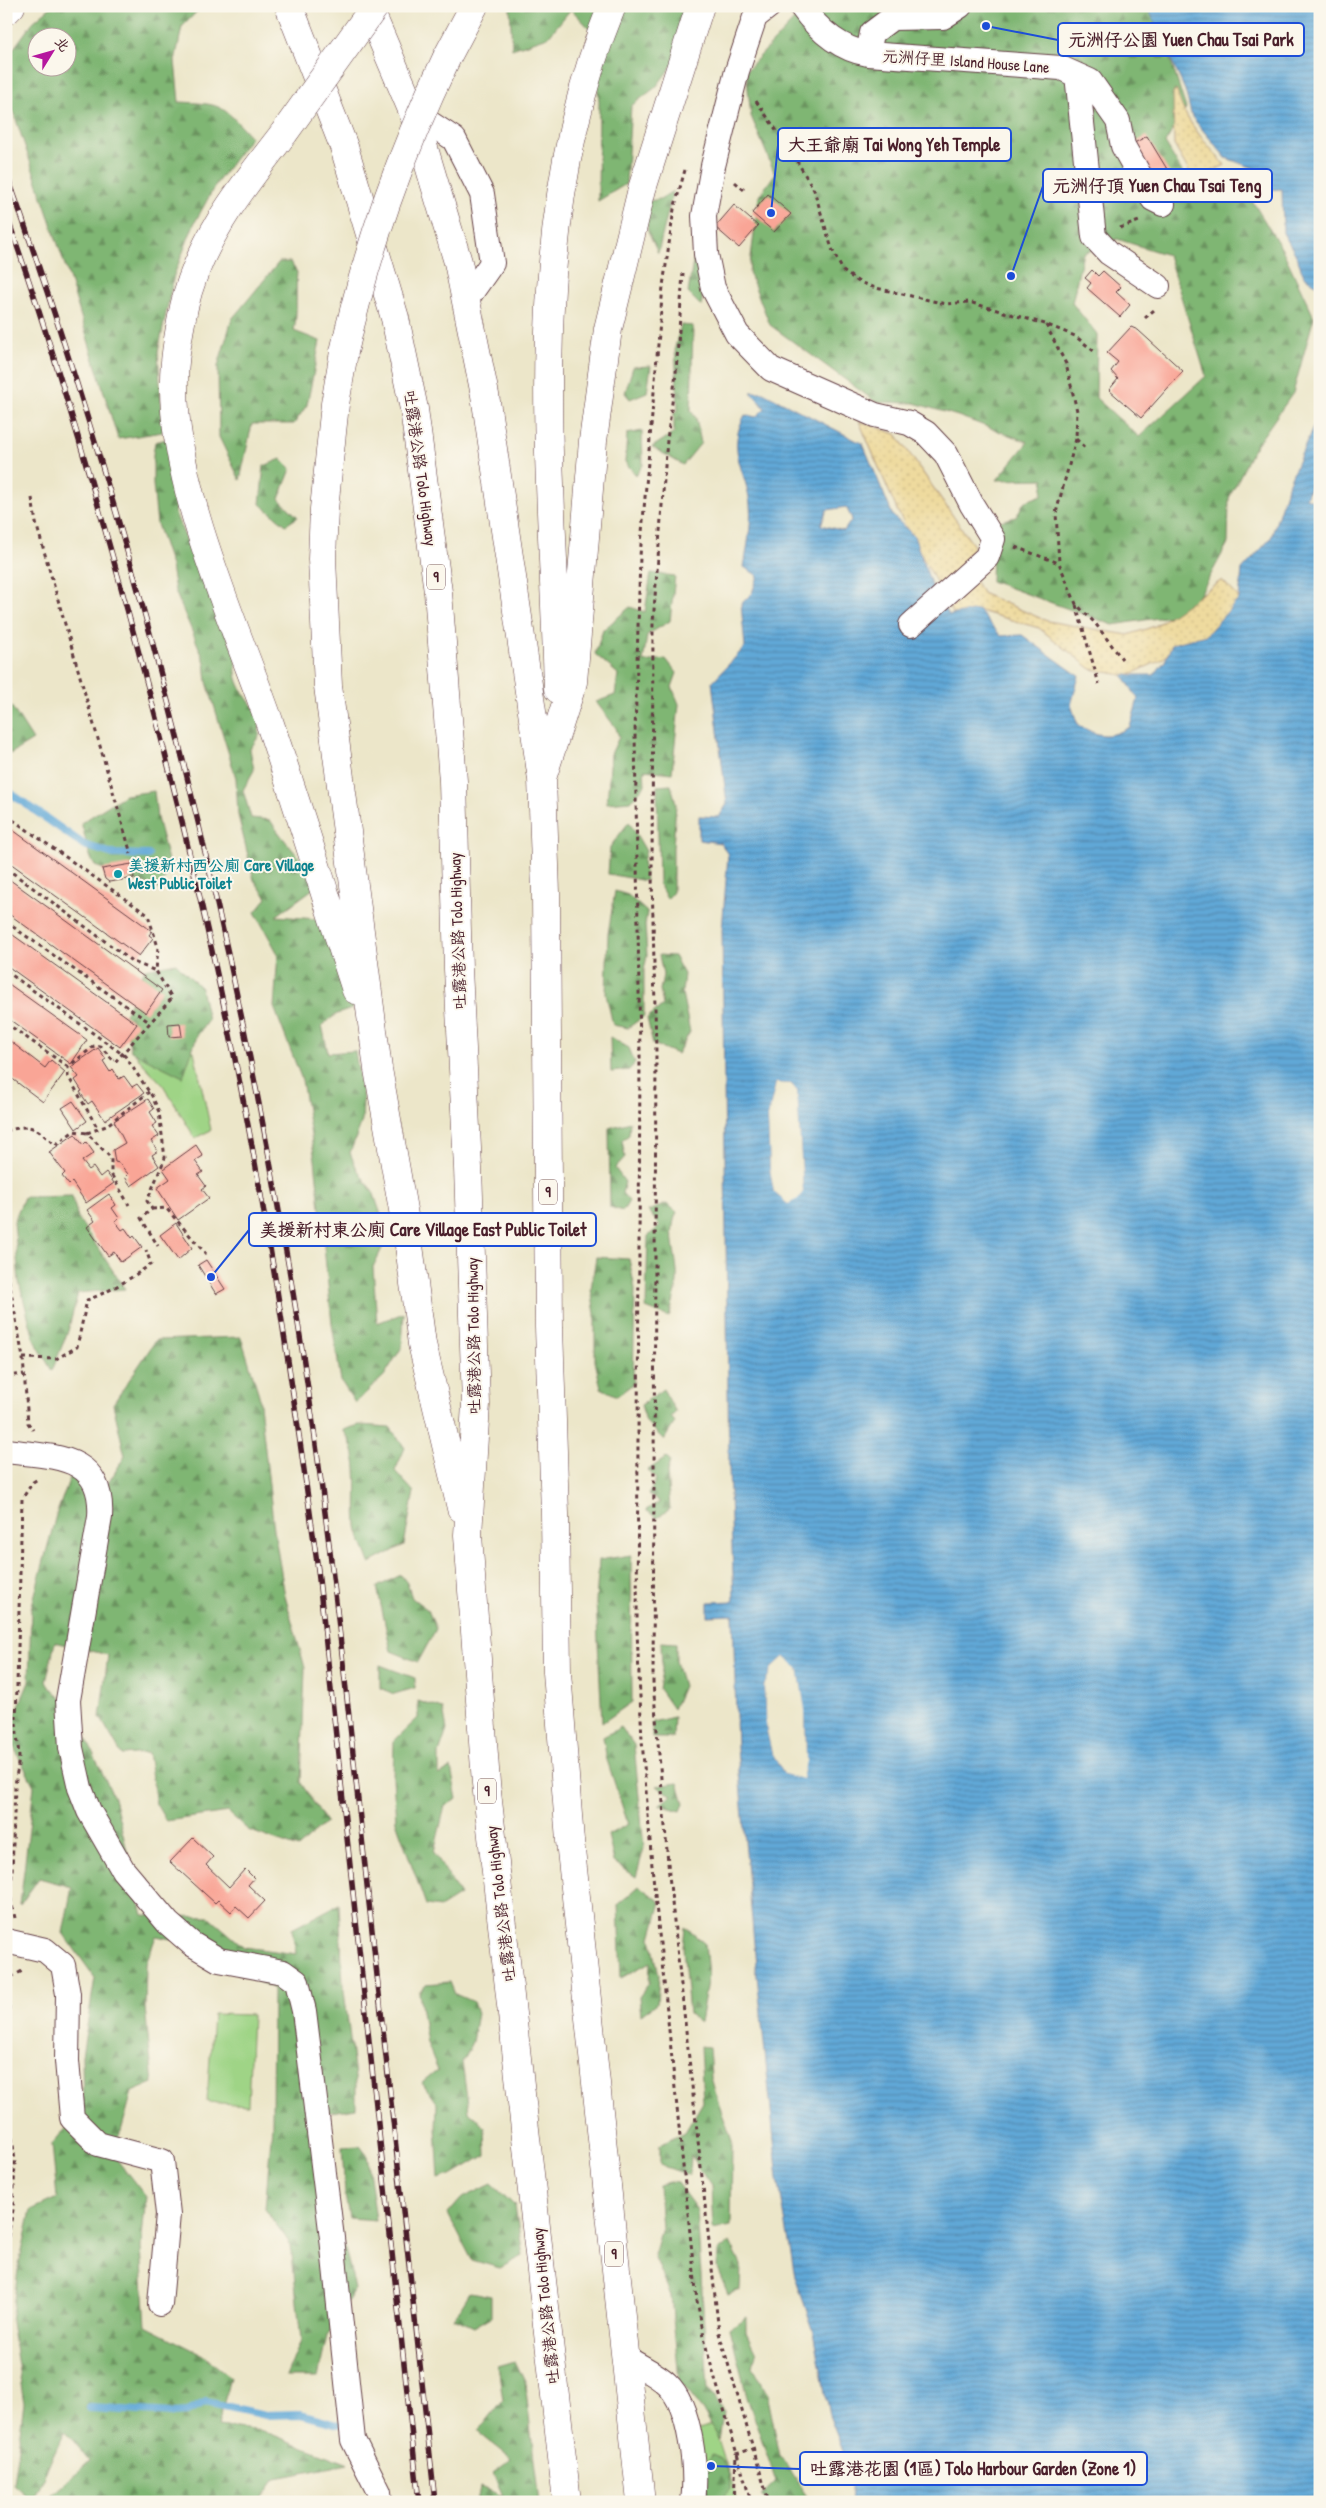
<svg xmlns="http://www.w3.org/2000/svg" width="1326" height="2508" viewBox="0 0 1326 2508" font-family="'Patrick Hand','LXGW WenKai TC',sans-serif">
  <defs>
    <pattern id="forest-firs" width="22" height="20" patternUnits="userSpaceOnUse" patternTransform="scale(1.25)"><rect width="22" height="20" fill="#7fb673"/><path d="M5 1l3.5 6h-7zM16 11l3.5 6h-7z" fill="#6a935f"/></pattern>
    <pattern id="sand-dots" width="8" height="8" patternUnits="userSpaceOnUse" patternTransform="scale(1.25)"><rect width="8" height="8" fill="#eeda9e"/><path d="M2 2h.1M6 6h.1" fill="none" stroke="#cebb88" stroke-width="1.8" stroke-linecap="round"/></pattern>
    <pattern id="water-rules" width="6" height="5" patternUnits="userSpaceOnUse" patternTransform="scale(1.25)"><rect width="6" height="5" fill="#61a8d7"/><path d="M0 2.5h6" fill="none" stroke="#5288af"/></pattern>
  </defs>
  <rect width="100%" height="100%" fill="#fbf7ec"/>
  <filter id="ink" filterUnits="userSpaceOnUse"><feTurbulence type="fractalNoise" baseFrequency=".02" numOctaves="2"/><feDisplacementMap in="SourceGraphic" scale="10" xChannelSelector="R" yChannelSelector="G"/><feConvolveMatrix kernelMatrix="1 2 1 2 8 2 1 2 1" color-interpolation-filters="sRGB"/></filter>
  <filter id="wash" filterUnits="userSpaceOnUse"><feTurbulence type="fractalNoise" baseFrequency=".0096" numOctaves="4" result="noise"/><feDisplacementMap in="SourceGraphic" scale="20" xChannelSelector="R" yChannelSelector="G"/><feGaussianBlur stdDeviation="1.12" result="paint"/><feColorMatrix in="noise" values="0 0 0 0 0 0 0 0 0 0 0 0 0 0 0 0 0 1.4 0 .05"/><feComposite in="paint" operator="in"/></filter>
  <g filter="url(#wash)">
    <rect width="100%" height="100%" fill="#ece6c9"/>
    <!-- green -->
    <path fill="#9fd486" stroke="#747a58" d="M154,1038L194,1051L211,1130L195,1138L163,1085L136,1056Z
      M213,2014L252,2015L248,2105L207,2102Z
      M713,2424L738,2502H699L694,2431Z"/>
    <!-- forest -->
    <path fill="url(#forest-firs)" stroke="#646a4f" fill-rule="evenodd" d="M52,6H202L182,27L175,61L179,102C223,104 221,104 251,137L216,184L194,224L174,275L158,352L163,432L118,439L68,274L7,93L6,59L33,22ZM38,38H68V68H38Z
      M510,6H712L708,17L656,87L631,106L626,184L598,201L599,101L591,30L571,9L548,37L512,49Z
      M807,6H1153L1186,108L1165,143L1197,197L1237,176L1283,251L1314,317L1293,393L1253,450L1229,498L1228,543L1190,613L1113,625L991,581L993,523L1016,517L1024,502L1042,495L1044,479L997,480L1028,442L958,416L914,403L876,402L770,325L749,272L759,196L775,174L751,116L746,71ZM1117,239L1168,255L1206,376L1139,437L1096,398L1097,334L1072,303L1083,253Z
      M673,191L658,253L648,232L644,202L660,199Z
      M695,249L706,277L701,306L688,293Z
      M279,262H290L297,272C295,292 298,311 294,331L320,341L307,405L294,424H252L240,480L219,437L218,366L232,319Z
      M681,325L693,326L691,411L696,418L701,443L683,465L652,447L674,433V413L678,410L675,347Z
      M651,366L647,392L630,399L625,393L633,367Z
      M642,431L643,465L636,475L625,462L627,434Z
      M186,434L187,500L174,511L237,659C231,681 247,699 260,715L259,736L250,749L254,770L243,790L251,818L270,820C285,843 304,862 321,883L276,916L318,919L353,1000L352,1009L337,1014L322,1025L328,1053L355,1051L363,1099L362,1121L350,1153L357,1169L374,1194L388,1236L373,1267L377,1323L404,1313L402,1347L384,1376L355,1403L341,1381L332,1324L315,1160L302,1080L274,1007L278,954L255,912L267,898L254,880L238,815L236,778L207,682L205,662L175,591L171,566L157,524L153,484V454L155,442Z
      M281,459L291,469L279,499L298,517L286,525L260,504L264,466Z
      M651,573L675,576L670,621L647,635L643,662L666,659L677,673L672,687L679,704L672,773L644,770L645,785L631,801L607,803L611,754L619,737L616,728L596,702L615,695L618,674L595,654L603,630L630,607L645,612Z
      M6,698L33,740L10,754L6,741Z
      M671,785L676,803L673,848V892L667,899L659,884L657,786Z
      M154,791L157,818L170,868L159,889L95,866C87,854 86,837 81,823L125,795Z
      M629,822L646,851L643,861L646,881L608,874L610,847Z
      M615,891L628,895L647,912L645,925L647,956L644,970V1016L628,1028L613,1025L606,994L608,934Z
      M659,955L674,956L684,974L682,993L690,1032L677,1054L653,1044L647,1018L663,1005L660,990L663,975Z
      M176,963L201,988L208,1020L197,1036L183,1077L131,1051L124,1017L145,969Z
      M610,1037L629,1048L635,1063L629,1070L611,1072Z
      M630,1122L629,1135L622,1140L625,1157L615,1168L625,1182L622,1193L629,1201L623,1211L610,1207L609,1128Z
      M72,1196L78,1218L125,1289L78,1293L68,1331L52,1371L34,1339L19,1282L14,1221L24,1197Z
      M667,1204L677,1212C666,1235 679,1258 677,1282C676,1294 672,1306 669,1317L646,1308L648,1236L660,1226L648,1211Z
      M596,1257L629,1259L635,1289L633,1384L617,1396L601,1388L595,1361V1314L591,1289Z
      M241,1337L259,1395L274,1530L285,1596L305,1668L301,1783L326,1822L298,1848L248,1830L228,1812L166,1821L156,1804L148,1753L122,1755L100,1717L108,1655L55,1642L46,1682L74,1712L114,1798L143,1915L209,1917L244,1947L296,1954L292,1929L339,1904L343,1983L356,2085V2108L312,2115L355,2289L327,2336L318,2377H286L301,2340L291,2245L265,2209L272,2125L273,1988L237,1973L220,1948L156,1936L146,1964L145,2008L153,2083L132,2092L114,2156L146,2197L141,2247L146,2326L203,2355L230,2377L218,2426L263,2431L348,2464L276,2478L259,2502H52L49,2496L90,2461L65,2431L32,2501L13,2484L24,2403L11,2322L18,2270L31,2210L57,2198L52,2144L83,2107L82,2056L95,1978L63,1933L72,1887L39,1878L20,1905L34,1786L7,1734L29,1682L31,1609L56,1515L73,1470L96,1503L125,1456L113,1404L156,1340Z
      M663,1389L676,1412L671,1417L675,1422L664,1440L646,1422L641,1405Z
      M359,1425L390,1427L405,1448L395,1471L414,1492L404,1545L370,1563C366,1551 359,1538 357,1526C354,1495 363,1456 343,1430Z
      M666,1458L670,1461L667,1473L670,1509L657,1518L646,1510L660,1502L649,1494L656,1479L648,1470Z
      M631,1555L632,1702L602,1723L596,1601L599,1560Z
      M401,1575L407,1583L412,1598L428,1610L436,1629L418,1662L391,1651L377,1587Z
      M661,1642L676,1643V1661L683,1686L673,1709L659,1689L662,1670Z
      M380,1665L415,1678V1688L394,1694L380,1688Z
      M418,1701L443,1709L447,1730L439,1753V1775L451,1768L457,1799L445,1806L434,1852L460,1895L441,1907L426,1905L396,1821L393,1778L394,1741L418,1718Z
      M674,1717L673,1738H652V1722Z
      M621,1727L634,1745L644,1848L636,1877L614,1862L608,1835L628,1824L607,1760L603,1737Z
      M678,1783L684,1803L681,1811L659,1805L672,1795L656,1786Z
      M639,1886L661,1902L651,1938L659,1975L657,2003L641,2015L639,1997L649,1983L650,1962L621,1978L618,1905Z
      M685,1927L705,1944L708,1975L700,2023L689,2014L683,1947Z
      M450,1982L455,1994L473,2002L477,2013L472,2042L462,2062L469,2111L485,2128L486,2155L454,2174L439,2179L436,2128L437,2104L422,2083L438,2070L427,2043L419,1992L426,1984Z
      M700,2046L709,2047L711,2077L718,2102L732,2141L731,2226L713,2230L711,2186L690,2155L689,2175L660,2165V2145L685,2132L703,2102Z
      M360,2146L367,2155L376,2220L349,2218L345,2195L342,2147Z
      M669,2182L677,2183L697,2210L708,2389L723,2412L719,2440L703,2411L679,2380L671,2296L654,2255L662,2228L659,2185Z
      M492,2184L515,2206L523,2256L500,2268L472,2260L448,2214L461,2199Z
      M730,2242L741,2265L740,2290L728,2294L717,2268L718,2252Z
      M470,2292L491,2296V2317L474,2327L454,2318Z
      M746,2317V2332L756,2353L753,2367L767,2393L780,2456L808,2498V2502H767L761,2496L776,2481L747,2397L730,2328Z
      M515,2361L525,2382L539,2502H477L480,2487L503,2496L493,2473L512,2459L478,2432L503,2400L498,2366Z
      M712,2455L721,2459L729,2474L730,2489L721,2499L722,2502H705L702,2475Z"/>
    <!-- sand -->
    <path fill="url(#sand-dots)" stroke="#9c7c64" d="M1177,90C1182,119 1207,144 1225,165L1194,180L1174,145L1173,92Z
      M859,421L896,434L974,546L962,562L984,594L1047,621L1128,635L1155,626L1222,580L1244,603L1217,631L1177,646L1161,660L1127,676L1091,669L1039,628L980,611L955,617L897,510Z"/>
    <!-- water -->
    <path fill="url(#water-rules)" stroke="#566481" fill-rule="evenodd" d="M1147,6H1320V287L1304,276L1296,255L1283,233L1282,189L1262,190L1259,170L1226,158L1192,117L1185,90Z
      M751,392H763L863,444L893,516L914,536L931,584L949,615L978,610L1001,636L1022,635L1079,676L1071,705L1078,725C1100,737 1108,739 1130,727L1138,699L1123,675H1154L1165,661L1172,644L1206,635L1239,599L1242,570L1271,538L1289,482L1320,412V459L1306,498L1316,501L1320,497V2502H851L853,2477L829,2415L814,2332L795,2277L778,2179L756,1966L737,1749L733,1615L708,1616V1602L734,1601L729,1468L722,930L728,855L721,843L699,840V816L719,817L727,804L712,682L745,647L741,604L752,593L758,576L744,567C747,547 752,525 750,505C747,471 725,451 745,415L756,417L765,408ZM846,507L852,519L844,531L821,525L827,510ZM776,1083L791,1084L797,1091L803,1192L788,1204L774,1192L770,1169L768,1117ZM784,1657L798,1668C804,1704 810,1742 802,1778L784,1774L772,1753L766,1727L764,1686L772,1668Z"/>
    <!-- pier -->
    <path fill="#ece6c9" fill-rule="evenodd" d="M776,1083L791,1084L797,1091L803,1192L798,1199L788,1204L774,1192L770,1169L768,1117ZM778,1085L790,1087L794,1092L801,1191L789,1201L777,1190L772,1169L770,1117Z
      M784,1657L798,1667L805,1710L806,1761L802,1779L784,1774L772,1753L766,1727L764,1686L772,1668ZM785,1660L796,1669L802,1710L803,1761L800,1776L786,1772L774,1752L768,1727L767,1686L774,1670Z"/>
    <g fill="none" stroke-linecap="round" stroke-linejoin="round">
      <!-- stream -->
      <path stroke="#61a8d7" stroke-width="8" d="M6,790L84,845L113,854L148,855
        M90,2408L173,2413L188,2412L206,2402L265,2415L300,2414L338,2424"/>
    </g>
    <g id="blocks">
      <!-- building -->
      <path fill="#f9a596" d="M1147,136L1173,179L1155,190L1129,146Z
        M768,194L791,214L774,232L752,213Z
        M734,205L758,226L739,248L715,227Z
        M1092,270L1098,276L1103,271L1121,287L1116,292L1130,305L1120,317L1087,288L1091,283L1085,278Z
        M1131,327L1138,330L1183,371L1141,418L1109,390L1118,379L1111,371L1118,362L1107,353Z
        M6,825L152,931L149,935L153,938L139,956L6,860Z
        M132,864L134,878L109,882L105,879L102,869Z
        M6,877L162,990L146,1013L6,912Z
        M6,930L137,1024L120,1047L6,965Z
        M6,982L87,1040L71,1064L6,1017Z
        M180,1023L182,1036L169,1037L168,1024Z
        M6,1038L45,1068L51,1060L65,1072L43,1102L6,1074Z
        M98,1048L106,1059L103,1061L110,1072L113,1069L119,1079L124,1076L132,1087L137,1084L144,1093L105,1120L92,1101L88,1104L80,1092L82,1091L75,1080L79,1077L71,1067Z
        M148,1099L154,1109L150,1112L157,1123L152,1126L159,1136L151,1141L158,1151L152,1155L159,1166L131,1186L125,1177L128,1174L119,1163L115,1162L113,1150L125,1143L114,1121Z
        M73,1101L87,1121L76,1129L62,1108Z
        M75,1134L83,1145L86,1142L94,1153L82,1161L89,1170L93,1167L100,1177L106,1172L114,1183L86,1203L72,1182L69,1185L62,1176L65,1173L49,1152Z
        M196,1145L203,1156L195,1161L203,1172L198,1175L206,1186L202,1189L209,1198L178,1220L157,1188L170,1179L163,1169Z
        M109,1194L116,1205L112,1208L119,1218L115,1221L122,1230L125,1228L132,1238L134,1236L142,1247L121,1262L114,1252L108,1256L87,1227L95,1221L87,1210Z
        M176,1223L192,1248L178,1260L160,1235Z
        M206,1260L225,1289L216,1294L198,1265Z
        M193,1838L213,1857L206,1865L229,1887L245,1869L254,1878L248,1885L265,1901L249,1918L236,1906L231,1912L218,1900L215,1903L170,1862Z"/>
    </g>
  </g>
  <g filter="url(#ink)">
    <use href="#blocks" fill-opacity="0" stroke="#623d43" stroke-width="1"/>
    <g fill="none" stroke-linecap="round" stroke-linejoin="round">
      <!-- minor casing -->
      <g stroke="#623d43" stroke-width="26">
        <path id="minor" d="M769,6L755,17L737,71L713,166L704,216L706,254L713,288L737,334L771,369L875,415L909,423L926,433L946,454L972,505L993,539L987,557L911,625
          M801,6C818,30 839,49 868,54L1061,68L1090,81L1118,121L1123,146L1153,199L1163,204
          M868,54L872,33L892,18L943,17L960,6
          M1077,75L1094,237L1109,253L1158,286
          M413,112L454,139L482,194L492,263L466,300
          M6,1451C54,1457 104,1454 100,1517L68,1700L71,1748L80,1788L89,1811L123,1870L168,1923L192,1944L219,1960L283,1972L297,1982L304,2011L332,2238L353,2440L379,2492L380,2502
          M6,1941L45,1950L63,1965L68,1994L67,2061L72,2118L98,2144L162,2161L168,2214L160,2304
          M625,2357C638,2366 656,2373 667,2384C691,2406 697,2471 693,2502"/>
      </g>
      <!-- highway casing -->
      <g stroke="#623d43" stroke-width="29">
        <path id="highway" d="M289,6L344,147L395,318L414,409L438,592L453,781L458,969L468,1168L476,1404L468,1535L486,1783L567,2502
          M368,6L413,112L458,262L485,395L542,779L546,893L549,1327L555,1514L557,1672L570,1841L641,2502
          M7,10L11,6
          M447,57L474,6
          M284,133C243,186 199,240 184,307C179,331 174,356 174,380C172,490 234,620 270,724C300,812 327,902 356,990
          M344,352L335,404L324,509L322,559L328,686L378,1069L408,1238L422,1344L461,1508
          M558,689C552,457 521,227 612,6
          M543,775L573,682L593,441L608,329L642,189L700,6"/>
      </g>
      <!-- path -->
      <path stroke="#623d43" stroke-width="3" stroke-dasharray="4 4" stroke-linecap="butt" d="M756,101L791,151L814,190L832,249L843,271L859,282L876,288L946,304L969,302L1045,324L1075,336L1095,352
        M685,170L674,209L663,286L640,556L635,733L640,1055L637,1631L642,1740L652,1866L697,2301L707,2351L751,2502
        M735,182L744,190
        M1120,228L1142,220
        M683,273L676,373L667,440L653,623L652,875L656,1052L653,1682L669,1875L719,2333L769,2502
        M1145,318L1154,310
        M1046,325L1066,364L1077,411L1076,439L1056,513L1059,563L1076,604L1095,623L1122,659
        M1076,439L1086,449
        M32,498L36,523L131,854
        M1015,547L1059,563
        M1076,605L1099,684
        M6,815L148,915L158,947L156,971L172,998L115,1062L100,1046H94L68,1067V1076L98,1129
        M6,868L133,962L156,971
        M6,922L149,1022
        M6,971L125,1056L152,1096L159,1112L165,1158L147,1201L152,1209L141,1218L158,1246
        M6,1023L68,1067
        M6,1131C33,1123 35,1127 55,1145L74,1131L87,1133L111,1158V1174L129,1205
        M87,1133L106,1126L149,1092
        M152,1209L166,1208L206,1254
        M6,1264L23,1358L28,1423L33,1430
        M23,1358L56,1359L77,1347L87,1300C109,1292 132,1278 151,1264L146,1250
        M6,1376L24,1374
        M15,1918L11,1901L15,1786L19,1757L16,1722L22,1499L33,1482L38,1479
        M11,1977L24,1970
        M6,2066L11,1966
        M6,2090L15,2161L13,2210L6,2248
        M734,2502L736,2454L755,2448"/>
      <!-- minor -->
      <use href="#minor" stroke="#fff" stroke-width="24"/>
      <!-- highway -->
      <use href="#highway" stroke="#fff" stroke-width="28"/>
      <!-- rail casing -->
      <g stroke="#4a1f2b" stroke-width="5.5">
        <path id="rail" d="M6,172C131,524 224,889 287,1257C323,1465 345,1675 367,1885C390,2090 413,2296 435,2502
          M6,214C52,344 91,477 127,609C186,825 237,1045 273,1266C290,1367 304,1469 318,1570L419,2502"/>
      </g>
      <!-- rail -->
      <use href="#rail" stroke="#fbf7ec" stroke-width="4" stroke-dasharray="11" stroke-linecap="butt"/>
      <!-- highway-bridge casing -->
      <g stroke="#623d43" stroke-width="29" stroke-linecap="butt">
        <path id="highway-bridge" d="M284,133L375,6
          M344,352C368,246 400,155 447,57"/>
      </g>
      <!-- highway-bridge -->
      <use href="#highway-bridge" stroke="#fff" stroke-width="28"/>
    </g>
  </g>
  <!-- markers -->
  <circle fill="#0f9aa8" stroke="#fbf7ec" stroke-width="2" cx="118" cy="874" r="5"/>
  <g text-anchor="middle" stroke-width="4" stroke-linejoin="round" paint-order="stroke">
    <!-- shield labels -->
    <g fill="#fbf7ec" stroke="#7f6065" stroke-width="1">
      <rect x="427" y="564.5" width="18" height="25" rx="4"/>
      <rect x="539" y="1179.5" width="18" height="25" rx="4"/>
      <rect x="478" y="1778.5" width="18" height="25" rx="4"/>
      <rect x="605" y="2241.5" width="18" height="25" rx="4"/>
    </g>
    <g font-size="15" font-weight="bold" fill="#4a1f2b">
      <text x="436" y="582">9</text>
      <text x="548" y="1197">9</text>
      <text x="487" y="1796">9</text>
      <text x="614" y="2259">9</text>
    </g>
    <!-- street labels -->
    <g font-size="16" fill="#4a1f2b" stroke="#fbf7ec">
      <text transform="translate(966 61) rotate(4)" y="6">元洲仔里 Island House Lane</text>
      <text transform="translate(421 468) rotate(82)" y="6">吐露港公路 Tolo Highway</text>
      <text transform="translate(457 931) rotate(-92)" y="6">吐露港公路 Tolo Highway</text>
      <text transform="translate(473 1336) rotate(-91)" y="6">吐露港公路 Tolo Highway</text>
      <text transform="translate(500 1904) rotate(-97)" y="6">吐露港公路 Tolo Highway</text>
      <text transform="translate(545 2306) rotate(-96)" y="6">吐露港公路 Tolo Highway</text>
    </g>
    <!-- culture labels -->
    <g font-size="16" font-weight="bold" fill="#0d838f" stroke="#fbf7ec" text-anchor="start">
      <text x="128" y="871">美援新村西公廁 Care Village<tspan x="128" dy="18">West Public Toilet</tspan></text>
    </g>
  </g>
  <!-- callouts -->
  <path fill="none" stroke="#1d4ed8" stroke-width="2" d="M986 26L1058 40M771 213L778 145M1011 276L1043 186M211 1277L249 1230M711 2466L800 2469"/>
  <g fill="#1d4ed8" stroke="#fbf7ec" stroke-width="2">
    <circle cx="986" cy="26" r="5"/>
    <circle cx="771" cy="213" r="5"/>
    <circle cx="1011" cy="276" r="5"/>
    <circle cx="211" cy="1277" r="5"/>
    <circle cx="711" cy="2466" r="5"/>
  </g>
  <g fill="#fbf7ec" stroke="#1d4ed8" stroke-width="2">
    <rect x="1058" y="23" width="246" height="33" rx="5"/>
    <rect x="778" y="128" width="233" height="33" rx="5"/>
    <rect x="1043" y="169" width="229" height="33" rx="5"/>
    <rect x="249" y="1213" width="347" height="33" rx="5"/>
    <rect x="800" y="2452" width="347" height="33" rx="5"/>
  </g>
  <g font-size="18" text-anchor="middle" font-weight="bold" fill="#4a1f2b">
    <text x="1181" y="46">元洲仔公園 Yuen Chau Tsai Park</text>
    <text x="894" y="151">大王爺廟 Tai Wong Yeh Temple</text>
    <text x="1157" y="192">元洲仔頂 Yuen Chau Tsai Teng</text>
    <text x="423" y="1236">美援新村東公廁 Care Village East Public Toilet</text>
    <text x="973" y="2475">吐露港花園 (1區) Tolo Harbour Garden (Zone 1)</text>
  </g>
  <!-- margin -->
  <rect width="1326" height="2508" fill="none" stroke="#fbf7ec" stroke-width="25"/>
  <!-- north arrow -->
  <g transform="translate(52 52) rotate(53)"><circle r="24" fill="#fbf7ec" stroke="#b4a19f"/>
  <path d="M0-4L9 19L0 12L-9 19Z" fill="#b5179e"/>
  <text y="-8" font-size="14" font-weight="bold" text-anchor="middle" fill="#4a1f2b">北</text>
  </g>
</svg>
